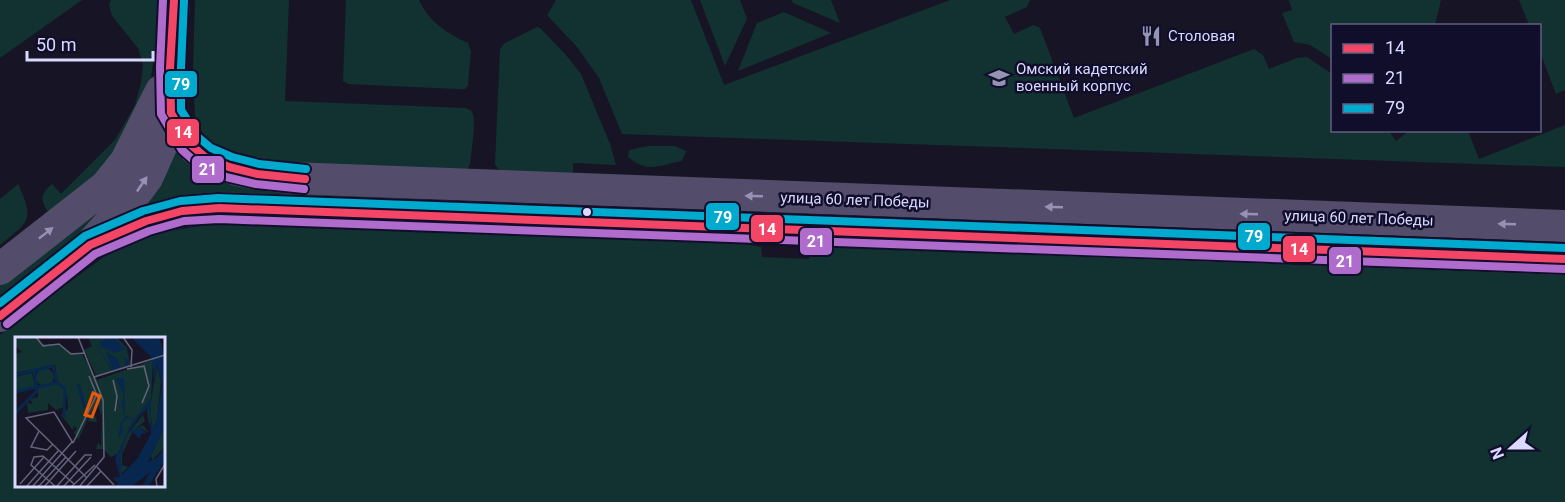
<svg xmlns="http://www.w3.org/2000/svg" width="1565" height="502" viewBox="0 0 1565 502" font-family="Roboto,sans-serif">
  <rect width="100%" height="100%" fill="#171525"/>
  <!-- green -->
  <path fill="#113230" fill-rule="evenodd" d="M0,0H82L0,58Z
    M111,0H158L155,50L150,84L141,114L103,169L49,213C40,201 40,194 52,184L61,194L115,140L135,105L141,83L143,64L138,48L112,16L109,5Z
    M195,0H289L285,101L466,108C470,110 471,109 473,114C476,124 471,152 470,164L467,170L279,167L224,153L202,139L197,128L195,117L193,66Z
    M346,0H419C428,21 448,34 468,43L471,51L468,85L465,89H458L348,84L343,81Z
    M556,0H691L724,85L950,0H1030L1027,7L1005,17L1014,34L1033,25L1040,28L1074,118L1254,49L1263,55L1269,69L1297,58L1307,57L1332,74V130L1389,131L1396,141L1406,133L1404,131H1468L1479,159L1565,125V167L622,134L599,78L577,47L547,15Z
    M700,0H740L747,19L725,66Z
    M792,0H831L840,23L793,3Z
    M1289,0H1441L1435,25L1332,26V59L1310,45L1294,42L1282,13L1292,10Z
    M1519,0H1565V90L1556,94L1540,52V26L1529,25Z
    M784,12L831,33L738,71L757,23Z
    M537,27L540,28L566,55L581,74L610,144L616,165L573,163V173C553,175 505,185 495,164L500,49L505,43Z
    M171,139L183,155L416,194L415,207L139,211Z
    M648,146H675L686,151L682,161C660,165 648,174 628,157L629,150Z
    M18,184C35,221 29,221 0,245V199Z
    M112,205L0,302V284L98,212Z
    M221,223L269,226L717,239L761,247L762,257L809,259L810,251L858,245L1565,272V502H0V335L61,288L104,257L142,235ZM16,338H164V486H16Z"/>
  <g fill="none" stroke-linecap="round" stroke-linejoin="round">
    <!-- major -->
    <path stroke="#534c6b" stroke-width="32" d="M171,113C177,123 182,136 191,145C215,171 257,174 291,178L1565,226
      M90,245L146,221L182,211L219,208L1565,259
      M0,269L106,186L126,161L161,91
      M0,316L90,245L129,202L147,178L160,149L171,113L170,68L174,0"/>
    <!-- bus-1 casing -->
    <g stroke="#110e2c" stroke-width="12">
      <path id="bus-1" d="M174,0L170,68L171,113L190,144L205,157L229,167L257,174L305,179
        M0,316L90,245L146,221L182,211L219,208L1565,259"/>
    </g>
    <!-- bus-2 casing -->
    <g stroke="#110e2c" stroke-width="12">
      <path id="bus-2" d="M163,0L160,67L161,114L182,150L200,166L226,177L256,184L304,189
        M7,324L95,254L149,231L184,221L219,219L1565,269"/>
    </g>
    <!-- bus-3 casing -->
    <g stroke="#110e2c" stroke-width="12">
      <path id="bus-3" d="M184,1L181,68V110L198,137L211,148L232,157L259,164L306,169
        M0,303L85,236L143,211L180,201L218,198L1565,248"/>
    </g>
    <!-- bus-1 -->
    <use href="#bus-1" stroke="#f34667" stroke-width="8"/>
    <!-- bus-2 -->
    <use href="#bus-2" stroke="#b06ccc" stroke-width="8"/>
    <!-- bus-3 -->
    <use href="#bus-3" stroke="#00a9ce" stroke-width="8"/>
  </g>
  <!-- one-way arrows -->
  <defs><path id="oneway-solid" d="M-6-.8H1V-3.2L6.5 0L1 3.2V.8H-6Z" transform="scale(1.5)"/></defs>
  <g fill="#9692b5">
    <use href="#oneway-solid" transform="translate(142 184) rotate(-56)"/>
    <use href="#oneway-solid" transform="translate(754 196) rotate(-178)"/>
    <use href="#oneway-solid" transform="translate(1054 207) rotate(-178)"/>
    <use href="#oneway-solid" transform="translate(1249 214) rotate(-178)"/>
    <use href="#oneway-solid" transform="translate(1507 224) rotate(-178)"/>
    <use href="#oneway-solid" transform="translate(46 233) rotate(-38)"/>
  </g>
  <!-- icons -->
  <defs>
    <g id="restaurant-bare" transform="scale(1.62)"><path d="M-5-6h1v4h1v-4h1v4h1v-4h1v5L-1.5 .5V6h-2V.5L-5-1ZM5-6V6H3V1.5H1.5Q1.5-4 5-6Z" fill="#9694b3" stroke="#110e2c" stroke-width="2.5" paint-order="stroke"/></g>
    <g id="school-bare" transform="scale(1.62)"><path d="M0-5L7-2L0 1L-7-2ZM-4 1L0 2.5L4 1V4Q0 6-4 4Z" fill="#9694b3" stroke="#110e2c" stroke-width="2.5" paint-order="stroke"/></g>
  </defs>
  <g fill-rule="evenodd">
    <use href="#restaurant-bare" x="1151" y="36"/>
    <use href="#school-bare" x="999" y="78"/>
  </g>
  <!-- markers -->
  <circle fill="#dad9ff" stroke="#110e2c" stroke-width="2" cx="587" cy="212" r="5"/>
  <g text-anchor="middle" stroke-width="5" stroke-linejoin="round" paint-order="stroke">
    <!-- poi labels -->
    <g font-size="15" fill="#dad9ff" stroke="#110e2c" text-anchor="start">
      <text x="1168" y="41">Столовая</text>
      <text x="1016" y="74">Омский кадетский<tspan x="1016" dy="17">военный корпус</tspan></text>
    </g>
    <!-- street labels -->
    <g font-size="15" fill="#dad9ff" stroke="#110e2c">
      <text transform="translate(855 200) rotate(2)" y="5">улица 60 лет Победы</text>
      <text transform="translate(1359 218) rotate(2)" y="5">улица 60 лет Победы</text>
    </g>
  </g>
  <!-- overview -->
  <g transform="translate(15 337)">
    <rect width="150" height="150" fill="#171525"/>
    <path d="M23,0L27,7H44L53,15L67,17L82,43L138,23L136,61L115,89L104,116L96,120L88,112H81L83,106L86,109L88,64L86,79L83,67L78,73L82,85L73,84L79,68L63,103L59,95L62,92L59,89L58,93L46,78L53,72L52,57L49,70L41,73L33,66V73L13,76L12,66L18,67L15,62L23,60V51L43,46L40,28L0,36V17L7,15L0,9V2ZM73,0H101L112,11L115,28L82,40L69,13L77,9ZM142,30L146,44L142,83L137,91L135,70ZM21 40a9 9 0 1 1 18 0a9 9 0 1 1-18 0ZM17,36L20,50L0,54V40ZM134,70L137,79L134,88L132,73L128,78L130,84L120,92L128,88L134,96L126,91L118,94L107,117V128L113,130L106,137L105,118L112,98ZM150,90V110L137,123L136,118Z" fill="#113230"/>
    <path d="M76,0L98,33L91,15L103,22L105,31L110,30L109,20L114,24L112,15L110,12L100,16L86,10L85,4L100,1L113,15L114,29L97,34ZM116,0H144L150,20V90L133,125L143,120L150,110V123L133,150H127L135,135L116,150H101L104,142L102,146L98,141L105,140L100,122L118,83L111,81L110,84L107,85L108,97L103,101L106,85L110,80L106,65L109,60L101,41H109L110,78L119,83L136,61L139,42L137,21ZM142,27L147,47L142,83L137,91L135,69ZM134,70L136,97L122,122L107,138L105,118L112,98L115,93L125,102L126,97L131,96L126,91L115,93L125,79L126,85L125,78Z" fill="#08274e" fill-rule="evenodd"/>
    <path fill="none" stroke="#08274e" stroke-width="3" d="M38,29L42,45L50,52L49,80M0,38L38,29M63,47L70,71M0,55L41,46M0,76L22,54L19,34M111,150L149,123L150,117"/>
    <path fill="none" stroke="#65637c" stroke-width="1.5" d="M21,0L28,9L44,7L56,17L70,16M63,0L88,63L89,120L64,150M108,0L117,13L116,30M112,32L130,29M74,39L83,61M79,40L150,18M98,43L102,59L100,74M127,66L134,49L129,29M24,94L16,110L32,113L38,107M58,106L39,75L11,81L72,141M58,106L81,59M82,130L99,148M5,147L29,120M11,150L44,113M17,150L57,105M23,150L51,120M29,150L61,114M41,150L16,128L19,120L28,119L59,147M41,150L70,118H77M48,150L76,120M56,150L80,128M71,150L86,134M142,150L141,142L150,127"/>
    <path fill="#e8590c" fill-opacity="0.15" stroke="#e8590c" stroke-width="3" d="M78,56L85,59L77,80L70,78Z"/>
    <rect width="150" height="150" fill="none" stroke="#dad9ff" stroke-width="3"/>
  </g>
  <g stroke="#110e2c" stroke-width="2">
    <rect x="164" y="70" width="34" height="28" rx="6" fill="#00a9ce"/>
    <rect x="166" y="118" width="34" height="29" rx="6" fill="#f34667"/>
    <rect x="191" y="155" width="34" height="29" rx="6" fill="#b06ccc"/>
    <rect x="705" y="202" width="35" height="29" rx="6" fill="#00a9ce"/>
    <rect x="750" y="214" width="34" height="29" rx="6" fill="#f34667"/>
    <rect x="1237" y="222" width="34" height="29" rx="6" fill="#00a9ce"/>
    <rect x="799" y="227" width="34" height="29" rx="6" fill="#b06ccc"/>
    <rect x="1282" y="235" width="34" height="28" rx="6" fill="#f34667"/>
    <rect x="1328" y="246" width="34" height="29" rx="6" fill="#b06ccc"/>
  </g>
  <g font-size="16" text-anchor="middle" font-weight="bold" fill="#fff">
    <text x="181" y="90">79</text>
    <text x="183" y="138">14</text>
    <text x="208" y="175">21</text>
    <text x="723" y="223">79</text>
    <text x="767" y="235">14</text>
    <text x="1254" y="242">79</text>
    <text x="816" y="247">21</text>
    <text x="1299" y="255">14</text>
    <text x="1345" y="267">21</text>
  </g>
  <!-- legend -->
  <rect x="1331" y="24" width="210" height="108" fill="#110e2c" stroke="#615f80" stroke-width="1.5"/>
  <rect x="1343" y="44" width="30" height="9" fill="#f34667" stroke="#615f80" stroke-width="1.5"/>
  <text x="1385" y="54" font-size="18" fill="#dad9ff">14</text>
  <rect x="1343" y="74" width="30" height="9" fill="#b06ccc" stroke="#615f80" stroke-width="1.5"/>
  <text x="1385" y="84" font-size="18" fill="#dad9ff">21</text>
  <rect x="1343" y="104" width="30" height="9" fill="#00a9ce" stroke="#615f80" stroke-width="1.5"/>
  <text x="1385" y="114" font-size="18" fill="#dad9ff">79</text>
  <!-- north arrow -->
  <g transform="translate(1511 448) rotate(249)" stroke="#110e2c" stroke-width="4.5" paint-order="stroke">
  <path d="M0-4.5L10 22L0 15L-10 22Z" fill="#dad9ff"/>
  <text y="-9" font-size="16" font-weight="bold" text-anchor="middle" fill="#dad9ff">N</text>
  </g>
  <!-- scale -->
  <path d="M27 51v9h126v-9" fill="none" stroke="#dad9ff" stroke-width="3"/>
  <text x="36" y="51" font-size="18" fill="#dad9ff" stroke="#110e2c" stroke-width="4.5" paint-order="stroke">50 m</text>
</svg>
